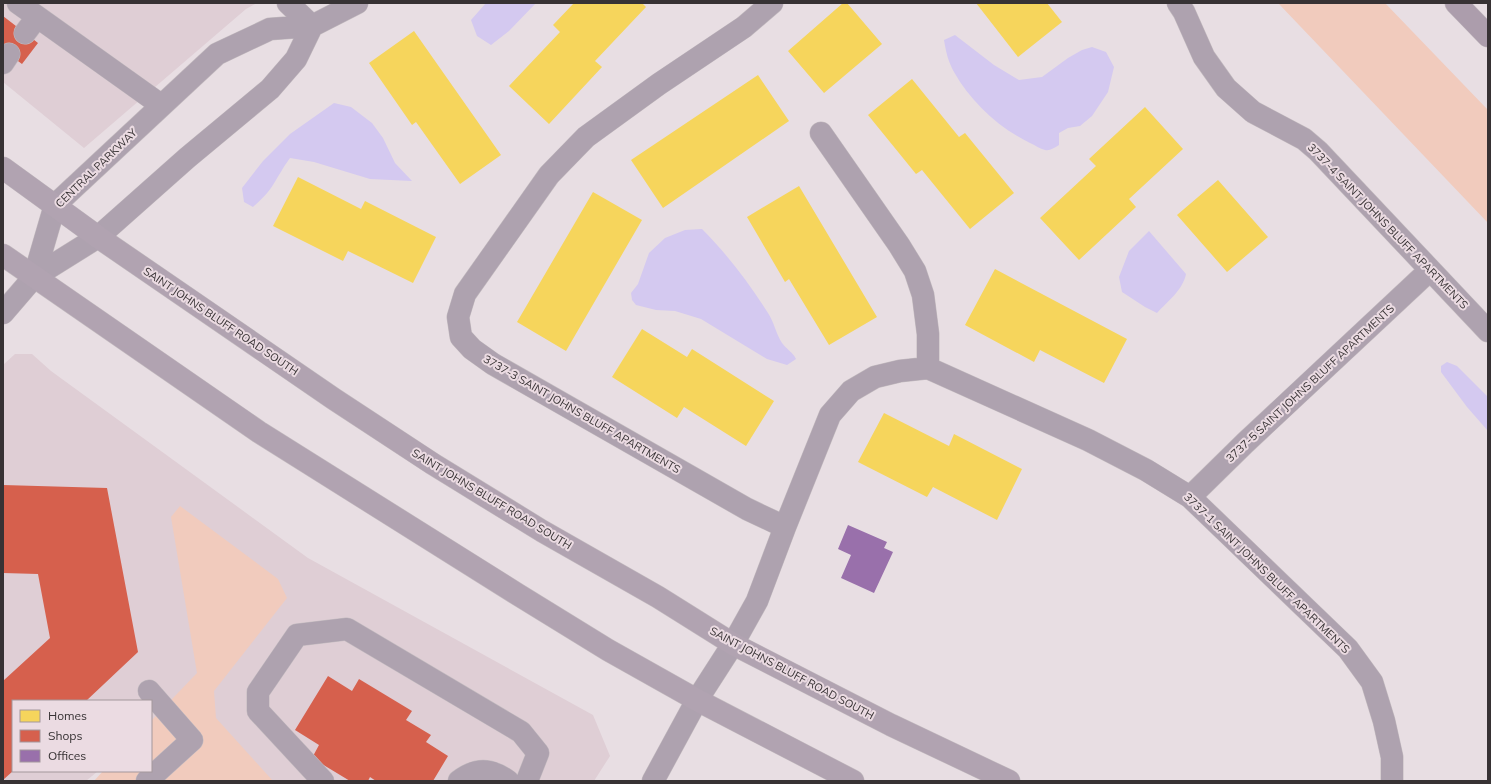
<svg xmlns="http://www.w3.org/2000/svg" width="1491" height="784" viewBox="0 0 1491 784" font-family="Mulish,sans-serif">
  <rect width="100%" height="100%" fill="#e8dee3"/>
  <!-- built -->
  <path fill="#dfced5" d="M3,3H257L246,9L84,148L3,82Z
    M15,354H32L51,371L308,558L593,715L610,756L594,781H257L151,725V701H13V771H98L86,781H3V365Z"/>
  <!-- green -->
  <path fill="#f1cbbd" d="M1278,3H1385L1488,110V223Z
    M180,506L278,579L287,598L214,691L216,718L273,781H94L103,771H151V721L197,673L171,517Z"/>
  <!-- water -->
  <path fill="#d4c9f0" d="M486,3H536L509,31L491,45L477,36L471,20Z
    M955,35L994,65L1019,80L1042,77L1068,58L1082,50L1092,47L1106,52L1114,67L1108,92L1092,116L1080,126L1068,128L1059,133V145C1054,148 1050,151 1045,150C1040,149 1035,145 1030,143C999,128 971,102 954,72C948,61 946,52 944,40Z
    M334,103L351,107L372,123L383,138L395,163L412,181L370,179L314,162L290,158C284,166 281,172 276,180C270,191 262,199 253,207L244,202L242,188L263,161L290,134Z
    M702,229C727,254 749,283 768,313C774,322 776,334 782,343C786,349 793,352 796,359L787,365L767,359L701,319L675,311L656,310L636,305L632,300L631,293L638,284L649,253L665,238L685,230Z
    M1149,231L1186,274C1183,290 1167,302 1157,313L1145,307L1122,292L1119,277L1129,251Z
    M1447,362L1457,366L1488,397V431L1467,407L1441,372V366Z"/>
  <!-- homes -->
  <path fill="#f6d55c" d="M574,3H642L646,7L595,61L602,67L549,124L509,86L560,32L553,25Z
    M843,3H847L882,44L824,93L788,51Z
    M976,3H1047L1062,22L1018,57Z
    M414,31L501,155L460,184L416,122L412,125L369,63Z
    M758,75L789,121L663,208L631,160Z
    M912,79L959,137L965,133L1014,193L970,229L922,170L916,174L868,115Z
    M1145,107L1183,149L1129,199L1136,207L1079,260L1040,218L1096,166L1089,159Z
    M298,177L361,209L365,201L436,237L413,283L348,251L343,261L273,226Z
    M1218,180L1268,237L1227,272L1177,215Z
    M799,186L877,317L829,345L789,279L785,282L747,217Z
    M593,192L642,220L566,351L517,322Z
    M995,269L1127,339L1104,383L1040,350L1034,362L965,325Z
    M642,329L687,357L692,349L774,401L746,446L684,407L677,418L612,377Z
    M884,413L949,446L954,434L1022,469L997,520L933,487L927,497L858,462Z"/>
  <!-- shops -->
  <path fill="#d6604d" d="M3,16L38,43L22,64L3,50Z
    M3,485L107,488L138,652L86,701H13V771L3,780V681L50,638L38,574L3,573Z
    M328,676L352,691L359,679L412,711L406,720L431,735L426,742L448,756L433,781H376L370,777L368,781H350L312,758L319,745L295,730Z"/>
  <!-- offices -->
  <path fill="#9970ab" d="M848,525L887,542L884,548L893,552L874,593L841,578L851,555L838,549Z"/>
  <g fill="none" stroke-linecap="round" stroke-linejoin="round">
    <!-- minor casing -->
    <g stroke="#c4bcc0" stroke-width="23">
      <path id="minor" d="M18,3L161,105
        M288,3L312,26
        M772,3L744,27L659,84L586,137L549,175L465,294L458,317L461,337L472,349L493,364L747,509L785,527
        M1178,3L1184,12L1204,57L1226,88L1253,112L1304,139L1318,151L1488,331
        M25,33L37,17
        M3,63L9,54
        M821,133L899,245L915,271L923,295L928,334V368
        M34,277L55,205L217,54L270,29L312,26L357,3
        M3,313L34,277L98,237L187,158L270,89L296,59L312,26
        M1190,497L1245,443L1430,270
        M147,781L192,740L149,691
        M323,781L258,711V692L297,635L347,629L521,732L538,753L527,781
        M459,781C476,768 490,768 508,781
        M653,781L697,700L733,644L757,601L785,527L830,415L851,391L875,377L900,371L928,368L1088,440L1146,470L1190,497L1348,649L1372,682L1384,721L1392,757V781"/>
    </g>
    <!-- major casing -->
    <g stroke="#c4bcc0" stroke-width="23">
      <path id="major" d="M3,168L98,237L334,399L433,464L542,531L658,597L733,644L891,725L1009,781
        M3,255L259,432L517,594L608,650L697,700L853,781"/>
    </g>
    <!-- highway casing -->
    <g stroke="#c4bcc0" stroke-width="23">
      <path id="highway" d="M1456,3L1488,36"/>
    </g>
    <!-- minor -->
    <use href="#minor" stroke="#aea2af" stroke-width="22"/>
    <!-- major -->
    <use href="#major" stroke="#b1a3b1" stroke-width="22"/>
    <!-- highway -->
    <use href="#highway" stroke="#ac9dac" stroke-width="22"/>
  </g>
  <g text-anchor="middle" stroke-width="4" stroke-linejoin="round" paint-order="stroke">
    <!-- street labels -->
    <g font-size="11" fill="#373234" stroke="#ebdbe2">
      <text transform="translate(96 168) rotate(-44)" y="4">CENTRAL PARKWAY</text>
      <text transform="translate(1388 226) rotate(46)" y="4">3737-4 SAINT JOHNS BLUFF APARTMENTS</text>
      <text transform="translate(221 321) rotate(34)" y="4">SAINT JOHNS BLUFF ROAD SOUTH</text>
      <text transform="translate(1310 383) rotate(-43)" y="4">3737-5 SAINT JOHNS BLUFF APARTMENTS</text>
      <text transform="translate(582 414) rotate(30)" y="4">3737-3 SAINT JOHNS BLUFF APARTMENTS</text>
      <text transform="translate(492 499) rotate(31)" y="4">SAINT JOHNS BLUFF ROAD SOUTH</text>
      <text transform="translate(1267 573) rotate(44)" y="4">3737-1 SAINT JOHNS BLUFF APARTMENTS</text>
      <text transform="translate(792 673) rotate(28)" y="4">SAINT JOHNS BLUFF ROAD SOUTH</text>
    </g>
  </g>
  <!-- border -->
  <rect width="1491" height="784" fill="none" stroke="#373234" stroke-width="8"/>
  <!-- legend -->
  <rect x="12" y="700" width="140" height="72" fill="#ebdbe2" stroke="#a3979c"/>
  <rect x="20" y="710" width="20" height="12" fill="#f6d55c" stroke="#a3979c"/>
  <text x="48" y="720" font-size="12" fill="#373234">Homes</text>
  <rect x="20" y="730" width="20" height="12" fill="#d6604d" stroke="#a3979c"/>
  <text x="48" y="740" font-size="12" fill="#373234">Shops</text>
  <rect x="20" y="750" width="20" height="12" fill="#9970ab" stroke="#a3979c"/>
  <text x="48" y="760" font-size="12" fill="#373234">Offices</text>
</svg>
